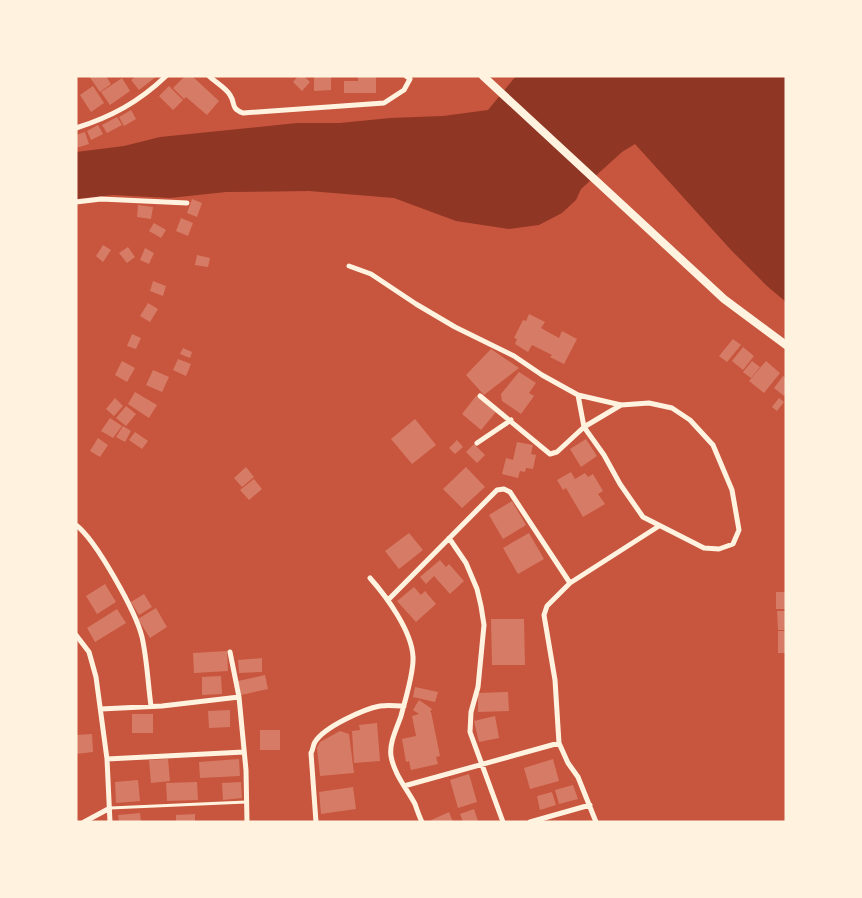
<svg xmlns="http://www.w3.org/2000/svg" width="862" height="898" viewBox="0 0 862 898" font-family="'Sofia Sans Condensed',sans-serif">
  <rect width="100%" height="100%" fill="#c8553d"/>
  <!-- water -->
  <path fill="#8f3625" d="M516,76H786V302L767,286L731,250L635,144L622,152L581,189L576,200L562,213L539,225L509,229L456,221L394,198L309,191L226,192L170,198L113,195L76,199V152L124,146L160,137L297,123H340L390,118L443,116L488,110Z"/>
  <!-- building -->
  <path fill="#d67c66" d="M89,76H106L111,84L100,92Z
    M136,76H157L139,90L131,80Z
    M185,76H192L219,101L207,115L186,97L184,99L173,88Z
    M298,76H304L310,82L302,91L293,82Z
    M314,76H331V90L314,91Z
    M358,76H376V93H344V81H358Z
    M122,78L130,91L110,105L101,92Z
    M93,86L104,103L91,112L80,95Z
    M169,86L183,100L173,110L159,96Z
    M131,110L136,119L124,126L119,117Z
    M117,117L122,125L107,133L102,125Z
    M98,125L103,134L91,140L87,131Z
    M85,132L89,144L76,148V135Z
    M192,199L202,203L197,217L187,213Z
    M138,205L153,207L151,219L137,217Z
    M181,218L193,223L188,236L176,231Z
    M154,223L166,230L161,238L149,231Z
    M103,245L111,250L103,262L96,256Z
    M128,247L135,257L127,263L119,253Z
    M145,248L154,253L149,264L140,260Z
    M197,255L210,258L208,267L195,265Z
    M153,281L166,286L163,296L150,291Z
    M148,303L158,309L150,322L140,316Z
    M529,314L545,322L541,328L559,338L562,331L577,339L564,364L550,357L552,355L532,345L528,352L515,344L517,339L514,338L523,320L526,321Z
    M132,334L141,338L136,349L127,346Z
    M733,339L741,345L727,362L719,356Z
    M743,347L754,356L743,370L732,361Z
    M183,348L192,352L190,358L180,354Z
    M491,349L519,368L484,395L466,375Z
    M178,359L191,364L186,376L173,370Z
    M122,361L135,368L127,382L115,375Z
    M752,361L760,367L751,378L743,372Z
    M766,361L780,373L764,393L749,381Z
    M153,370L169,377L162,392L146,385Z
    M519,372L536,383L529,393L534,396L521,414L502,401L501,394Z
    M783,376L786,378V393L784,396L774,388Z
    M135,392L157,405L149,418L128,404Z
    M476,396L496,412L481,430L462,414Z
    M115,398L123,406L114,416L106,409Z
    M779,398L784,402L777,411L772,407Z
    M126,406L136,414L126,426L116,418Z
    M110,418L122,426L113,438L101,431Z
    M415,419L436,445L412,464L391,439Z
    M123,426L131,431L125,442L116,437Z
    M135,432L148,441L142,449L129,440Z
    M98,438L108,445L100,457L90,451Z
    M586,439L597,456L581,467L570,449Z
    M457,440L463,447L455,454L449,448Z
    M517,442L533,445L531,454L536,455L533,469L526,468L525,472L520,471L518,478L502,474L506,458L513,460Z
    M474,444L485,455L477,463L466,452Z
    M246,467L254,477L242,487L234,478Z
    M466,467L485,487L462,508L443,489Z
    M571,472L575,479L585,473L588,477L593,474L603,491L598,494L605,504L583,517L566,488L563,490L557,480Z
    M254,479L262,489L249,500L240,490Z
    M512,501L526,525L503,539L489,515Z
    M409,533L423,550L399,569L385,551Z
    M529,533L544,559L518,574L503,548Z
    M440,560L446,567L449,564L464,581L450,594L434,576L426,584L420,577Z
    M105,584L116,602L97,614L86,596Z
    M414,587L421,595L425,591L436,604L416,622L397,601Z
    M776,592H786V609H776Z
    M144,594L152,607L139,615L131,602Z
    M156,608L167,627L150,638L138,619Z
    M117,609L126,623L95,642L87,628Z
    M777,611H786V630H778Z
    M491,619H524L525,665H492Z
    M778,631H786V653H778Z
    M227,651L228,671L194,673L193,653Z
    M262,658V672L239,673L238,660Z
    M265,675L268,689L241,695L238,681Z
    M221,676L222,694L202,695V677Z
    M415,687L438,692L435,702L413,697Z
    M508,692L509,711L478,712V693Z
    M419,700L432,709L430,712H431L440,756L436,757L438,764L411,770L409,761L406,762L402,739L416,736L412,716L419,714L413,710Z
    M230,710V727L209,728L208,711Z
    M132,714H153V733H132Z
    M495,716L499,738L479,742L474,721Z
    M377,723L380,761L354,763L352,731L360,730L359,725Z
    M260,730H280V750H260Z
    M340,731L349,734L354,773L320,776L317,748L320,742Z
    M92,734L93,752L76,754V735Z
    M168,759L170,781L151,783L149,760Z
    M239,759L240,776L200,778L199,762Z
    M553,759L559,781L530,789L524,768Z
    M469,774L477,802L458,808L450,780Z
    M138,780L140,801L116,803L115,782Z
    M197,782L198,800L167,801L166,783Z
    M241,782L242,798L223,800L222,783Z
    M573,785L578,799L559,804L555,790Z
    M353,787L356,809L321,814L319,792Z
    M552,792L556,805L540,810L537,796Z
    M474,809L478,821L463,822L460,814Z
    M449,812L453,822H427Z
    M140,813L141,822H119L118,815Z
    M195,814V822H176V815Z"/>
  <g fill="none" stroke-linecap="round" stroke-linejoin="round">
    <!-- service -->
    <path stroke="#fff3e0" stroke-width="3" d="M110,808L246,802"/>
    <!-- minor -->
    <path stroke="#fff3e0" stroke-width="5" d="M209,76C215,82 226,88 230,95C236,104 230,108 243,113L384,103L404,90L410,79L406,76
      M76,128C111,117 139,102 166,76
      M76,202L101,199L187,203
      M349,266L371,274L416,304L455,327L514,356L542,375L578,395L621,405L649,403L672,408L690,420L713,445L732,490L739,530L733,544L719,549L704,548L643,517L620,484L604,455L584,427L578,395
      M480,396L550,454L557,452L584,427L621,405
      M477,443L511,420
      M76,525C96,540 136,612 142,637C147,659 148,684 151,706
      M449,538L466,563L477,589L481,606L484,625L478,687L471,712L470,732L503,822
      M370,578C386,596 412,631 413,657C414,672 405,701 401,716C397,728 389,743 391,756C394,774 407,789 415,804C417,810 419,816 422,822
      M389,599L497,490L504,489L510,492L570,583
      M76,635L89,652L96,677L107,759L110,822
      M230,652L239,697L246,770L247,822
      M101,709L162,706L239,697
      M107,759L244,752
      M404,786L559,743
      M84,822L110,808
      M316,822L311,753C313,750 313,745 315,742C324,727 364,709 380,706C388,705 396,706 404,706
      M530,822L590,805
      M596,822L578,777L568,763L559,743L555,680L544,615L547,606L570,583L659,526"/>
    <!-- tertiary -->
    <path stroke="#fff3e0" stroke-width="8" d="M483,76L724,299L786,345"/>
  </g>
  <!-- border -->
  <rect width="862" height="898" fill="none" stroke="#fff3e0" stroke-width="155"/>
</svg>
